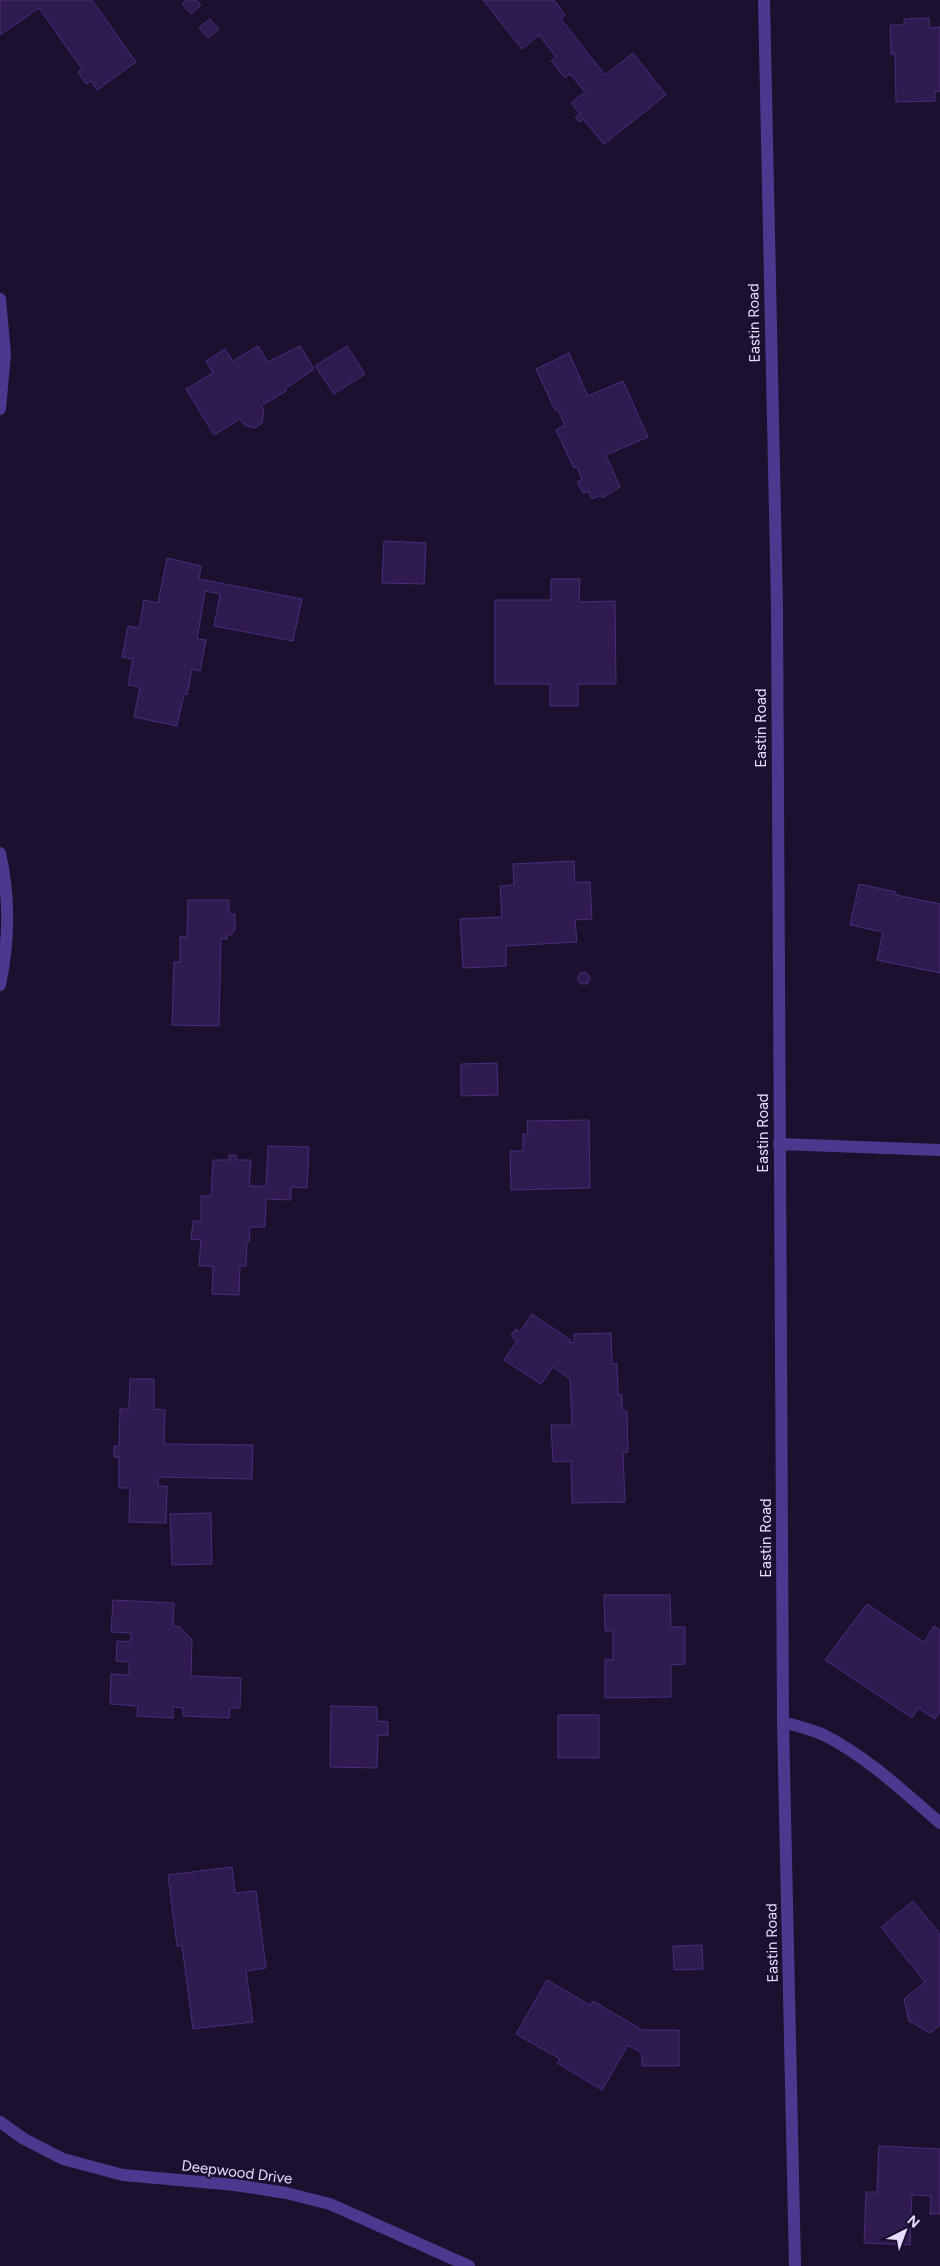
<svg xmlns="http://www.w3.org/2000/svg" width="940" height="2266" viewBox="0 0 940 2266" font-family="Figtree,sans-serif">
  <rect width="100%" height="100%" fill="#1b102e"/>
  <!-- building -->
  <path fill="#2f1b50" stroke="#4a2c7d" d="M0,0H92L136,62L97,90L91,81L86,84L78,72L82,69L39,8L0,35Z
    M186,0H196L201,5L191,14L182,4Z
    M483,0H554L565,15L561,19L605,75L633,53L666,95L604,144L583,119L579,122L575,117L580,114L571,103L585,92L570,74L565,78L551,61L556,57L539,35L522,49Z
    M929,18V28L940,27V91L935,92V101L896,102L895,54H891L890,25H904V19Z
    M210,19L219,29L208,38L199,28Z
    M258,346L268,362L300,346L314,369L285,389L286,391L261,406L264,410L262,423L255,428L244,425L240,419L214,435L186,389L213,373L206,361L225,349L233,361Z
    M347,346L365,374L334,394L315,366Z
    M569,353L588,396L623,381L648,437L606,455L620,487L602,498L601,495L592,499L588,491L583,493L577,482L582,479L577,467L574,468L556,430L565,425L558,410H555L536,369Z
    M384,541L426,543L424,584L382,583Z
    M167,558L201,566L199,579L302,599L293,641L214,626L220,594L205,591L197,639L206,640L200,671L192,669L187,695L184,694L177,726L134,717L140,687L128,685L133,659L122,657L128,626L139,628L144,600L158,603Z
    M551,579H580L579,602L615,601L616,684H578V706H550V684H495V600H551Z
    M574,861L575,882H590L592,919L575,920L577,942L506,946V966L463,968L460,919L502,917L500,886L514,885L513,864Z
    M859,884L896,892V895L940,904V973L877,960L883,932L850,925Z
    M188,900H229V914H235V931H232V935H226L227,939H221L219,1026L172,1025L174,962H180V936L187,937Z
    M586,972L590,978L587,984H581L577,979L580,973Z
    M497,1063L498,1095L461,1096V1064Z
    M589,1120L590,1188L511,1190L510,1151H523V1134H528L527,1121Z
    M268,1146L309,1147L307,1188L291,1187V1200L266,1199L265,1227H250L249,1242H247L246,1266H240L239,1295L212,1294L213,1266H199L201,1240L191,1239L193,1221H201V1196H211L213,1160H229V1155H236V1160H251L249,1186H266Z
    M532,1314L571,1340L569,1343L574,1342V1334L611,1333L612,1364L617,1363L618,1395H622V1411H627L628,1452L623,1453L625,1502L572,1503L571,1461L553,1462L551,1425H572L570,1379L553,1367L541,1384L504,1360L517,1341L511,1336L516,1329L520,1332Z
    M130,1379H154V1409L165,1410L164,1444L253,1445L252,1479L158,1477V1486H167L166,1523L129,1522L130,1488H119V1457H114V1446H119L120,1409H129Z
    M211,1513L212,1564L172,1565L170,1514Z
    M604,1595H670L671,1627H685V1664L671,1665V1697L605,1698V1659L613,1660V1631H605Z
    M113,1600L174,1603L173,1626L180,1627L192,1640L191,1676L241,1678L240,1708H230L229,1718L183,1716V1708L173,1707V1718L137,1716L138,1706L110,1704L111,1674L129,1675V1662L116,1661L117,1641L131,1642V1633L111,1632Z
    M867,1604L924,1642L934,1626L940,1630V1712L935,1719L918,1708L912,1718L825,1660Z
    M331,1706L377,1707V1721L388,1722V1736L378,1735L377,1768L330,1767Z
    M558,1715H599V1758H558Z
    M232,1867L235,1893L256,1891L266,1968L246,1971L253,2022L193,2029L182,1946H177L168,1875Z
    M913,1901L940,1934V2025L930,2033L909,2021L904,1999L925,1982L881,1927Z
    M702,1945L703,1969L674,1970L673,1946Z
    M547,1980L590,2005L593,2001L642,2030H679V2066H642V2053L628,2045L602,2090L557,2063L560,2059L516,2034Z
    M879,2146L940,2149V2214H930L931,2196L912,2195L910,2245L864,2243L866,2192H877Z"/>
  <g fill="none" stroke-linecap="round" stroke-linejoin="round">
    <!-- minor -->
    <path stroke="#4b398f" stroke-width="12" d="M764,0L777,607L783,1722L795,2266
      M0,299L5,354L0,409
      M0,853C10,897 9,942 0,985
      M779,1144L940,1150
      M783,1722C797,1726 811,1729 824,1735C867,1757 903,1791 940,1823
      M0,2122L24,2139L63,2159L123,2175L235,2185L286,2193L330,2204L469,2266"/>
  </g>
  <g text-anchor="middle" stroke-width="4" stroke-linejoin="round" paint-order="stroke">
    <!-- street labels -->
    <g font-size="15" fill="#e7ddff" stroke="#1b102e">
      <text transform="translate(754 323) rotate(-91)" y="5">Eastin Road</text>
      <text transform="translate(761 728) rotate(-90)" y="5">Eastin Road</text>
      <text transform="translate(763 1133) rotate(-90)" y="5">Eastin Road</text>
      <text transform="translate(766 1538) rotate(-90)" y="5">Eastin Road</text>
      <text transform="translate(772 1943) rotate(-91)" y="5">Eastin Road</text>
      <text transform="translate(237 2172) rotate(7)" y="5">Deepwood Drive</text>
    </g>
  </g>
  <!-- north arrow -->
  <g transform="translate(905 2231) rotate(42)" stroke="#1b102e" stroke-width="4" paint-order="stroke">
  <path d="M0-4L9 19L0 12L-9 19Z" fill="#e7ddff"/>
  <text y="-8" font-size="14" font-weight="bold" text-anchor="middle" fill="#e7ddff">N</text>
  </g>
</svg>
